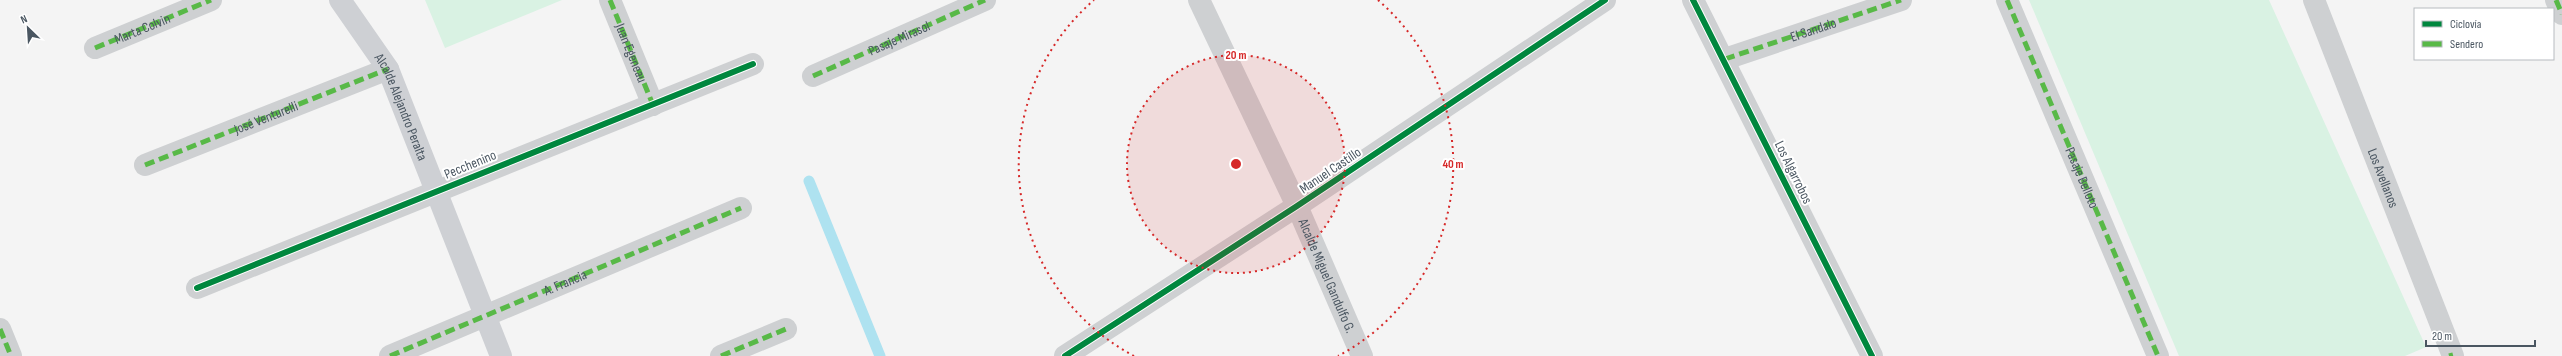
<svg xmlns="http://www.w3.org/2000/svg" width="2562" height="356" viewBox="0 0 2562 356" font-family="'Sofia Sans Condensed',sans-serif">
  <rect width="100%" height="100%" fill="#f4f4f4"/>
  <!-- green -->
  <path fill="#d9f2e3" d="M425,0H562L445,48Z
    M2029,0H2269L2426,347L2405,356H2179Z"/>
  <g fill="none" stroke-linecap="round" stroke-linejoin="round">
    <!-- stream -->
    <path stroke="#aee2f0" stroke-width="11" d="M809,181L880,356"/>
    <!-- street -->
    <g stroke="#ced0d2" stroke-width="22">
      <path d="M610,0L653,105"/>
      <path id="s1" d="M1199,0L1297,206L1362,356"/>
      <path d="M1693,0L1872,356"/>
      <path d="M2007,0L2158,356"/>
      <path id="s2" d="M2314,0L2453,356"/>
      <path d="M2556,0L2562,14"/>
      <path d="M95,48L211,0"/>
      <path d="M1725,59L1901,0"/>
      <path id="s3" d="M813,76L985,0"/>
      <path id="s4" d="M145,165L388,69"/>
      <path d="M197,288L753,64"/>
      <path d="M0,329L11,356"/>
      <path d="M390,356L741,208"/>
      <path d="M721,356L786,329"/>
      <path d="M1065,356L1297,206L1605,0"/>
    </g>
    <!-- secondary -->
    <path stroke="#ced0d4" stroke-width="22" id="s5" d="M340,0L388,69L501,356"/>
    <!-- quiet -->
    <g stroke="#58b947" stroke-width="5" stroke-dasharray="10 5" stroke-linecap="butt">
      <path id="s6" d="M610,0L653,105"/>
      <path id="s7" d="M2007,0L2158,356"/>
      <path d="M2556,0L2562,14"/>
      <path id="s8" d="M95,48L211,0"/>
      <path id="s9" d="M1725,59L1901,0"/>
      <path d="M813,76L985,0"/>
      <path d="M145,165L388,69"/>
      <path d="M0,329L11,356"/>
      <path id="s10" d="M390,356L741,208"/>
      <path d="M721,356L786,329"/>
      <path d="M2449,356L2453,355"/>
    </g>
    <!-- cycleway casing -->
    <g stroke="#fff" stroke-width="8">
      <path id="cycleway" d="M1693,0L1872,356
        M197,288L753,64
        M1065,356L1297,206L1605,0"/>
    </g>
    <!-- cycleway -->
    <use href="#cycleway" stroke="#00873e" stroke-width="6"/>
  </g>
  <!-- distance rings -->
  <circle cx="1236" cy="164" r="109" fill="#d62828" fill-opacity=".12"/>
  <g fill="none" stroke="#d62828" stroke-width="2" stroke-dasharray="2 4">
    <circle cx="1236" cy="164" r="109"/>
    <path d="M1134 356A217 217 0 0 1 1094 0M1378 0A217 217 0 0 1 1338 356"/>
  </g>
  <g text-anchor="middle" stroke-width="4" stroke-linejoin="round" paint-order="stroke">
    <!-- street labels -->
    <g font-size="14" fill="#4a5661" stroke="#fff">
      <text dy="5" stroke="none"><textPath href="#s8" startOffset="51">Marta Colvin</textPath></text>
      <text dy="5" stroke="none"><textPath href="#s9" startOffset="93">El Sandalo</textPath></text>
      <text dy="5" stroke="none"><textPath href="#s3" startOffset="94">Pasaje Mirasol</textPath></text>
      <text dy="5" stroke="none"><textPath href="#s6" startOffset="57">Juan Egeneau</textPath></text>
      <text dy="5" stroke="none"><textPath href="#s5" startOffset="124">Alcalde Alejandro Peralta</textPath></text>
      <text dy="5" stroke="none"><textPath href="#s4" startOffset="130">José Venturelli</textPath></text>
      <text transform="translate(470 164) rotate(-22)" y="5">Pecchenino</text>
      <text transform="translate(1330 170) rotate(-34)" y="5">Manuel Castillo</text>
      <text transform="translate(1794 172) rotate(64)" y="5">Los Algarrobos</text>
      <text dy="5" stroke="none"><textPath href="#s7" startOffset="193">Pasaje Belloto</textPath></text>
      <text dy="5" stroke="none"><textPath href="#s2" startOffset="191">Los Avellanos</textPath></text>
      <text dy="5" stroke="none"><textPath href="#s1" startOffset="304">Alcalde Miguel Gandulfo G.</textPath></text>
      <text dy="5" stroke="none"><textPath href="#s10" startOffset="190">A. Francia</textPath></text>
    </g>
  </g>
  <circle cx="1236" cy="164" r="6" fill="#d62828" stroke="#fff" stroke-width="2"/>
  <g font-size="12" text-anchor="middle" font-weight="bold" fill="#d62828" stroke="#fff" stroke-width="4" stroke-linejoin="round" paint-order="stroke">
    <text x="1236" y="59">20 m</text>
    <text x="1453" y="168">40 m</text>
  </g>
  <!-- legend -->
  <rect x="2414" y="8" width="140" height="52" fill="#ffffff" stroke="#b7bbc0"/>
  <rect x="2422" y="21" width="20" height="6" fill="#00873e" stroke="#b7bbc0"/>
  <text x="2450" y="28" font-size="12" fill="#4a5661">Ciclovía</text>
  <rect x="2422" y="41" width="20" height="6" fill="#58b947" stroke="#b7bbc0"/>
  <text x="2450" y="48" font-size="12" fill="#4a5661">Sendero</text>
  <!-- north arrow -->
  <g transform="translate(28 28) rotate(335)" stroke="#ffffff" stroke-width="3" paint-order="stroke">
  <path d="M0-3L7 15L0 10L-7 15Z" fill="#4a5661"/>
  <text y="-6" font-size="11" font-weight="bold" text-anchor="middle" fill="#4a5661">N</text>
  </g>
  <!-- scale -->
  <path d="M2426 340v6h109v-6" fill="none" stroke="#4a5661" stroke-width="2"/>
  <text x="2432" y="340" font-size="12" fill="#4a5661" stroke="#ffffff" stroke-width="3" paint-order="stroke">20 m</text>
</svg>
